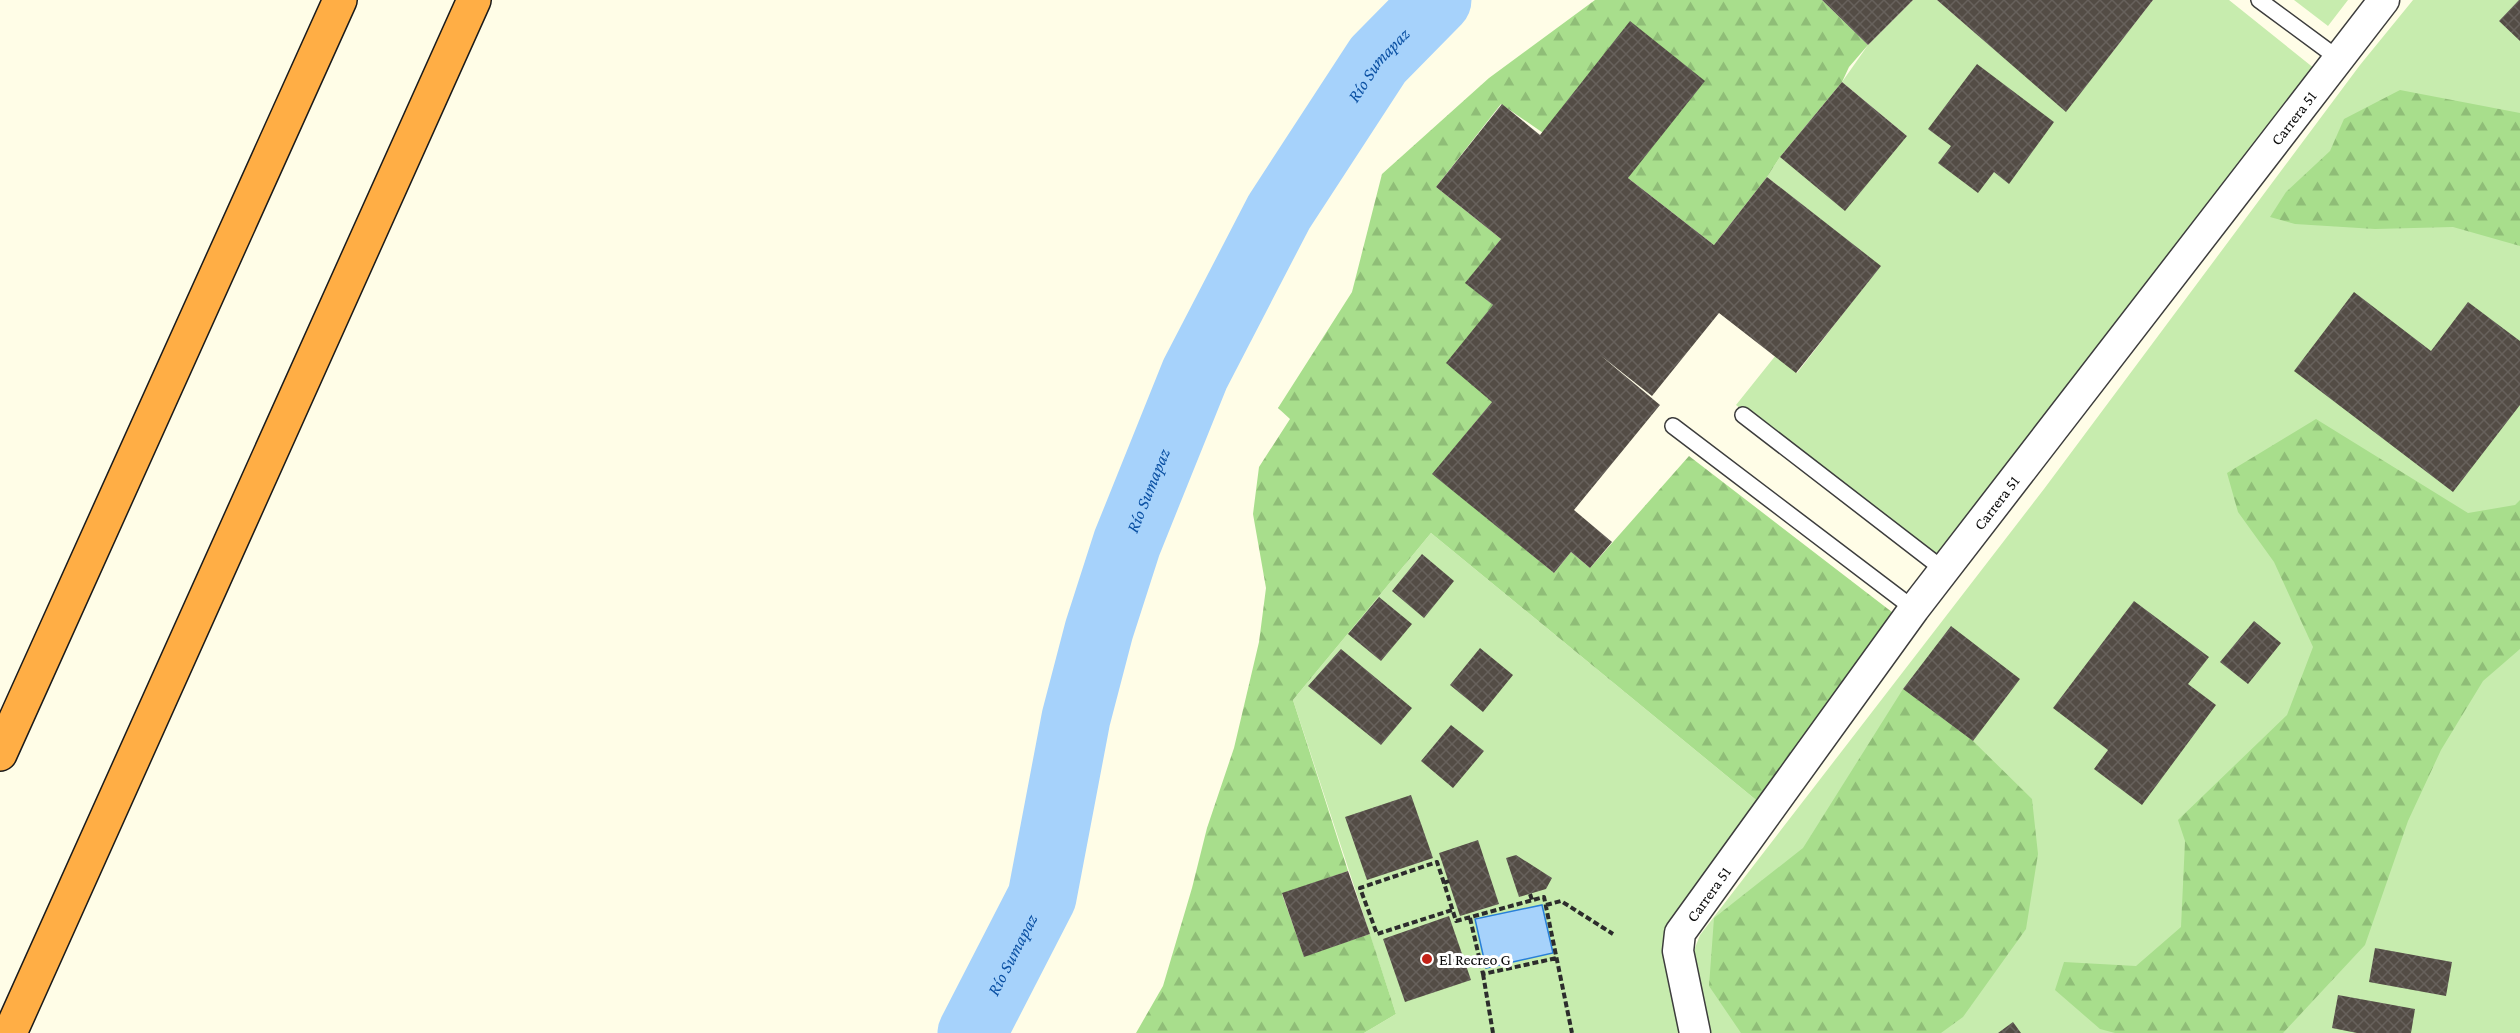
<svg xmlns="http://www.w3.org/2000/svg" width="2520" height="1033" viewBox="0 0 2520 1033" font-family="'Crimson Pro',serif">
  <defs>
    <pattern id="forest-firs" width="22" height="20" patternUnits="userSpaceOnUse" patternTransform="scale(1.5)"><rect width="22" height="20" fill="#a8de8c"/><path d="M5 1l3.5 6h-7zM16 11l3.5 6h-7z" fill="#8fbd77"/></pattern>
    <pattern id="building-cross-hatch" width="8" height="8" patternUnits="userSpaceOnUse" patternTransform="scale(1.5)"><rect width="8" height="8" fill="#534c45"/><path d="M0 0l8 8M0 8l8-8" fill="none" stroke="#67615c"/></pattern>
  </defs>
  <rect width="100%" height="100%" fill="#fffde7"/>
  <!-- grass -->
  <path fill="#c7ecae" d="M1913,0H1937L2066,111L2153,0H2229L2325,77L1938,566L1736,405L1776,355L1797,373L1880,266L1767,177L1780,157L1907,136L1842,82L1868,45Z
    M2294,0H2348L2328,26Z
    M2413,0H2520V1033H1705L1684,976L1700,935L2044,489L2360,65Z
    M1431,533L1761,804L1672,945L1667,977L1680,1033H1364L1396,1014L1293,700Z"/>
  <!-- forest -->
  <path fill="url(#forest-firs)" d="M1595,0H1822L1868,45L1849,67L1842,82L1780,157L1767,177L1714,245L1628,178L1641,153L1549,137L1501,104L1436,187L1501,239L1466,283L1493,305L1492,402L1433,474L1554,573L1571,552L1590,568L1689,456L1901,619L1761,804L1431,533L1293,700L1348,871L1282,894L1304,956L1370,934L1396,1014L1364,1033H1136L1163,986L1192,888L1207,828L1234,748L1259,642L1266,588L1253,514L1259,467L1290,419L1278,408L1352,292L1382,174L1489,78Z
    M2400,90L2520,113V246L2453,227L2375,229L2295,224L2270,217L2286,192L2330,151L2344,119Z
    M2316,419L2468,513L2515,505L2520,500V649L2483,681L2441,750L2408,821L2365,945L2283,1033H2115L2100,1029L2055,990L2064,962L2136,966L2181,927L2185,841L2178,820L2287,715L2313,647L2274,562L2238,512L2227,473Z
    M1903,689L1973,741L2032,799L2038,854L2026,929L1963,1017L1941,1033H1741L1709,986L1714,918L1803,848Z"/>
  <!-- water -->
  <path fill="#a6d2fb" stroke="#287fd8" stroke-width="1.5" d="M1542,905L1553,953L1486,968L1475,919Z"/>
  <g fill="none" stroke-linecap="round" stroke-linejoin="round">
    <!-- river -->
    <path stroke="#a6d2fb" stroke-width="69" id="s1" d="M972,1033L1042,897L1076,718L1099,630L1127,543L1195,374L1279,212L1378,60L1437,0"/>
  </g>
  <!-- building -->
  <path fill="url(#building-cross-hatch)" d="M1822,0H1913L1868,45Z
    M1937,0H2153L2066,112Z
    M2519,0H2520V41L2499,21Z
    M1630,21L1705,81L1628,178L1714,245L1767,177L1881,266L1796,373L1719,313L1652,396L1600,355L1660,405L1574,510L1612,542L1590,568L1571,552L1554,573L1432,474L1492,402L1446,363L1493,305L1465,283L1501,239L1436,187L1502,104L1540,135Z
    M1977,64L2054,122L2009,184L1994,172L1978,193L1938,163L1951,146L1928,129Z
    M1842,82L1907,136L1845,211L1780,157Z
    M2354,292L2431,351L2468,302L2520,341V405L2453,492L2294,371Z
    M1422,554L1454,581L1424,618L1392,591Z
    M1379,597L1412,624L1381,661L1348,634Z
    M2134,601L2209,657L2188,684L2216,705L2142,805L2094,769L2108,750L2053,708Z
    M2254,621L2281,643L2248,684L2220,662Z
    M1951,626L2020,679L1973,741L1903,689Z
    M1480,648L1513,675L1483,712L1450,685Z
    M1341,649L1412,708L1381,745L1308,686Z
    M1451,725L1484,751L1453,788L1421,761Z
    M1411,795L1433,858L1367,880L1345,817Z
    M1478,840L1499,904L1460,916L1439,853Z
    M1516,855L1552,878L1546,889L1519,897L1506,858Z
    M1348,871L1370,934L1304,957L1282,893Z
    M1449,916L1471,980L1405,1002L1383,939Z
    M2375,948L2452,962L2446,996L2369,982Z
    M2338,995L2415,1009L2411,1033H2357L2332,1028Z
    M2013,1022L2021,1033H1998Z"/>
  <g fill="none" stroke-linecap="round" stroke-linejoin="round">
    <!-- lane casing -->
    <g stroke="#3d3d3d" stroke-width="18">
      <path id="lane" d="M2259,0L2339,59
        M1743,415L1944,570
        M1673,426L1914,609"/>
    </g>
    <!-- street casing -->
    <g stroke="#3d3d3d" stroke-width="33">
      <g id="street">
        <path id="s2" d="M1695,1033L1678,951L1680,933L1914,609L2384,0"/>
      </g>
    </g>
    <!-- highway casing -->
    <g stroke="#1b1b1b" stroke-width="36">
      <path id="highway" d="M0,754L340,0
        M10,1033L474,0"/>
    </g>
    <!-- path -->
    <path stroke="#2c2c2c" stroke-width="4" stroke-dasharray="6 3" stroke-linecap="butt" d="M1449,881L1444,883L1456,921L1544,897L1572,1033
      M1444,883L1437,862L1360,888L1377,934L1452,910
      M1530,894L1532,900
      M1546,905L1561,901L1613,934
      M1470,918L1483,974L1557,958
      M1483,974L1493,1033"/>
    <!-- lane -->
    <use href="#lane" stroke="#fff" stroke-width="15"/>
    <!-- street -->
    <use href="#street" stroke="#fff" stroke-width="30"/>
    <!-- highway -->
    <use href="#highway" stroke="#ffae45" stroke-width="33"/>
  </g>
  <!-- markers -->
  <circle fill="#c32218" stroke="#fff" stroke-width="2" cx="1427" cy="959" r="6"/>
  <g text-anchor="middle" stroke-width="6" stroke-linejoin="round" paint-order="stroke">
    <!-- street labels -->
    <g font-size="16" fill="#0a0a0a" stroke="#fff">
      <text dy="6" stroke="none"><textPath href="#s2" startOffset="1122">Carrera 51</textPath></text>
      <text dy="6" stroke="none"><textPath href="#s2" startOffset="636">Carrera 51</textPath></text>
      <text dy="6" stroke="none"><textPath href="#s2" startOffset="150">Carrera 51</textPath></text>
    </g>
    <!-- poi labels -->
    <g font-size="16" fill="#0a0a0a" stroke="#fff" text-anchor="start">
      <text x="1439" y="965">El Recreo G</text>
    </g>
    <!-- water labels -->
    <g font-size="18" font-style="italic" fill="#0b51a4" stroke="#fff">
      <text dy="6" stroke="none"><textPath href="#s1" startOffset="1060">Río Sumapaz</textPath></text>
      <text dy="6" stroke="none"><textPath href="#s1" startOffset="574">Río Sumapaz</textPath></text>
      <text dy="6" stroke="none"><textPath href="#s1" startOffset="88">Río Sumapaz</textPath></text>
    </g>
  </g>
</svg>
